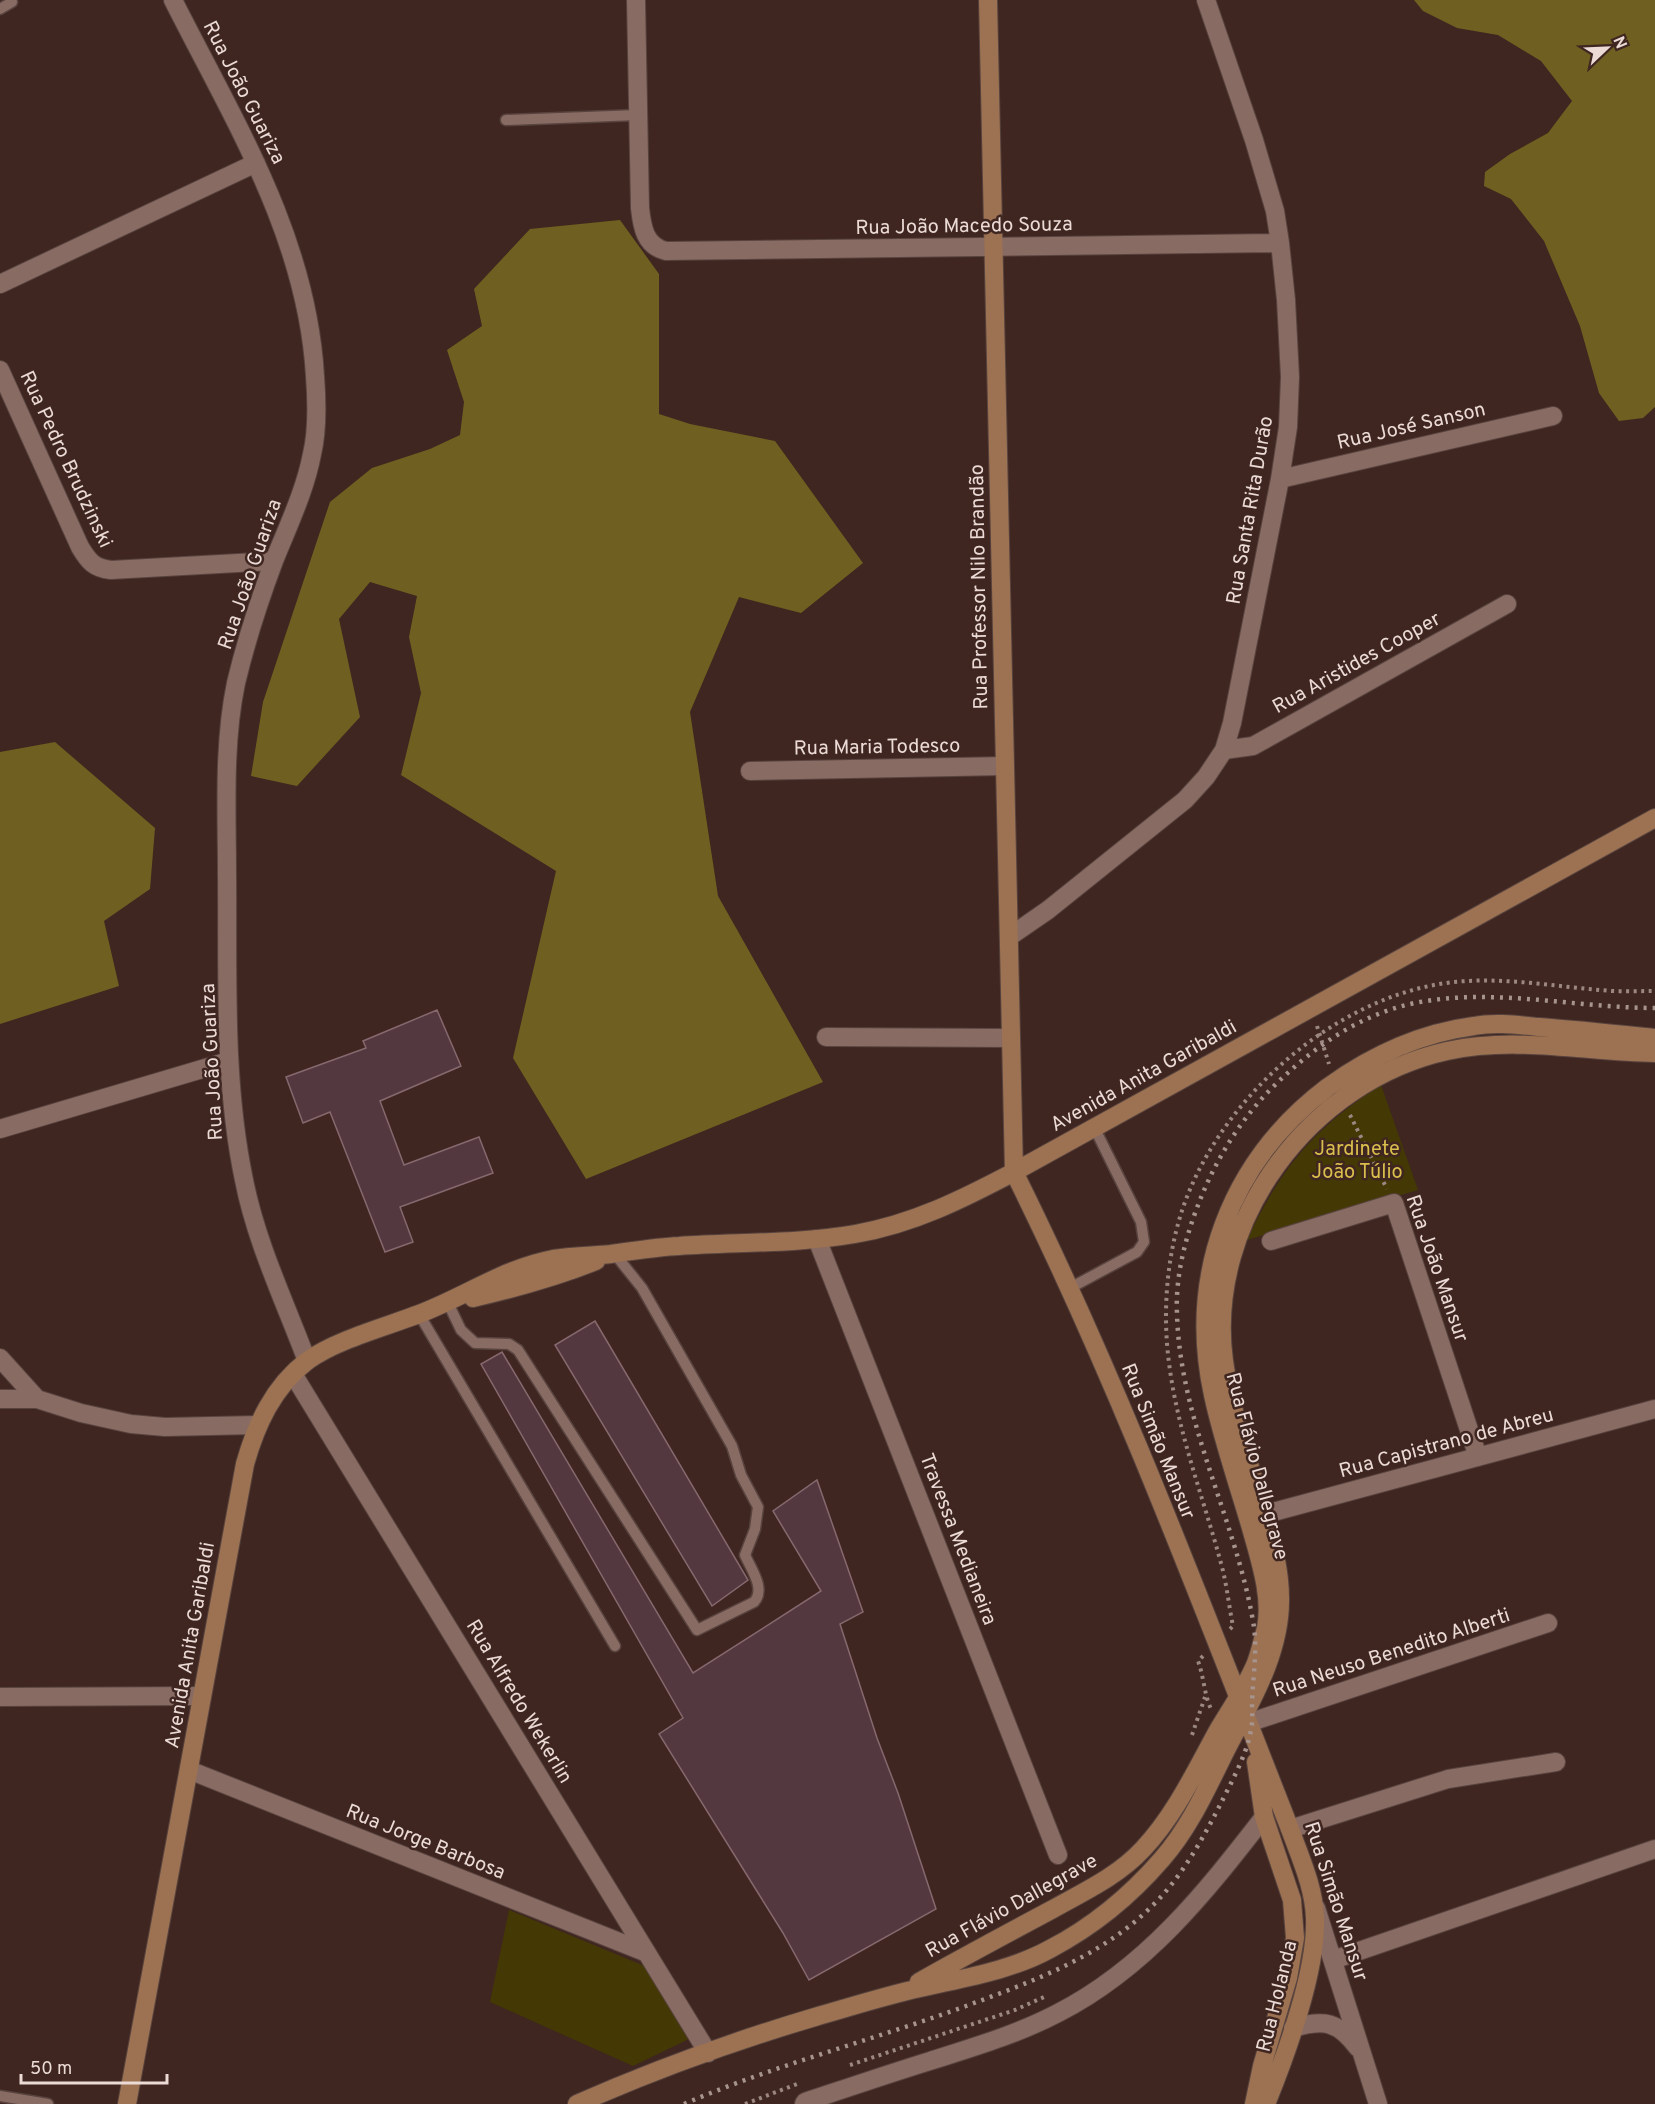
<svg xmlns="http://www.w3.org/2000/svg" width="1655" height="2104" viewBox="0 0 1655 2104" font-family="Overpass,sans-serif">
  <rect width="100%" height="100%" fill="#3f2620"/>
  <!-- green -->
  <path fill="#443904" d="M1381,1085L1418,1190L1247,1240C1281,1168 1314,1128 1381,1085Z
    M509,1910L647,1967L689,2039L633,2066L490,2002Z"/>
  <!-- forest -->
  <path fill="#6f6021" d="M1414,0H1655V407L1643,418L1619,421L1599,393L1580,326L1544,241L1511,199L1484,186L1485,172L1510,154L1548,133L1572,101L1541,61L1498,35L1457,28L1423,11Z
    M620,220L659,274V414L690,424L775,441L863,563L801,613L739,597L690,712L718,896L823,1082L586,1179L513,1058L556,871L401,775L421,693L409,637L417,596L370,582L339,619L360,717L297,786L251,776L263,702L330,502L372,468L430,449L460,435L464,402L447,350L482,326L474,289L530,229Z
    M55,742L155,828L150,889L104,921L119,986L0,1024V752Z"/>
  <!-- building -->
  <path fill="#53393f" stroke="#86686f" stroke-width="1.5" d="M437,1010L461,1066L380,1101L404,1165L479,1137L493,1173L400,1207L413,1242L385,1252L330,1112L303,1123L286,1077L366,1048L363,1041Z
    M595,1321L748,1580L712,1606L555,1345Z
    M502,1352L693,1673L821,1591L773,1511L817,1480L863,1612L840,1624L877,1738L898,1793L936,1909L809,1980L783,1933L659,1734L683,1718L481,1364Z"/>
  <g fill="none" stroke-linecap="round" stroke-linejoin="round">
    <!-- service casing -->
    <g stroke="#58433e" stroke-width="13">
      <path id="service" d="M0,9L12,2
        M506,120L638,115
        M1070,1288L1137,1252L1144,1242L1141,1222L1094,1127
        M448,1303L461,1330L475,1343L509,1344L518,1350L697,1630L754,1602C766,1589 751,1569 745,1555L755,1529L758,1507L741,1475L732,1446L642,1288L614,1253
        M419,1314L615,1646
        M0,2096L48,2104"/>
    </g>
    <!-- minor casing -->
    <g stroke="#58433e" stroke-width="20">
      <path id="minor" d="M173,0C234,121 307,237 315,376C317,402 318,429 312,454C305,491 288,526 274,561C259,601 246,641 236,683C223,745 227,812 227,875C228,976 223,1080 244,1180C256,1242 285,1302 307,1361
        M636,0L640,208C642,227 645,246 666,251L1280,243
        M0,284L256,163
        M0,370L80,547C89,562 94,568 111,570L274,561
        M1280,479L1553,416
        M1224,750L1253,746L1507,604
        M750,771L1005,766
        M1009,937L1048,910L1185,800L1206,777L1224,750L1232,723L1280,479L1288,427L1290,377L1286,300L1280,243L1275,211L1254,140L1206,0
        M826,1037L1011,1038
        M0,1129L229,1061
        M817,1239L1058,1855
        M1271,1241L1394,1203L1478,1457
        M0,1358L37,1399L81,1413L131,1424L165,1427L258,1425
        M293,1374L708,2053
        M0,1399H37
        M1251,1518L1655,1409
        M0,1697L202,1696
        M1248,1723L1548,1623
        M189,1770L647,1953
        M1290,1829L1448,1779L1556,1762
        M1316,1908L1378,2104
        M1333,1960L1655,1849
        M1293,2028C1324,2019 1338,2021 1358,2048"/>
    </g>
    <!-- tertiary casing -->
    <g stroke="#58433e" stroke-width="20">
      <path id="tertiary" d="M804,2104L805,2102C847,2088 888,2074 930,2061C974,2047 1018,2034 1058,2013C1146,1968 1205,1893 1264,1817"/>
    </g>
    <!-- secondary casing -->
    <g stroke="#58433e" stroke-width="20">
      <path id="secondary" d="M988,0L1014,1172C1120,1385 1203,1608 1290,1829C1300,1857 1314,1887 1315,1918C1317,1970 1286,2055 1266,2104
        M473,1298C516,1288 556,1277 596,1261
        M919,1982C963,1957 1008,1933 1053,1909C1085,1891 1118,1876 1143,1849C1175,1815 1195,1772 1217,1732C1230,1710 1246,1687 1256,1663C1260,1652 1263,1639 1266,1628C1272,1598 1261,1564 1253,1535C1240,1489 1223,1442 1213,1395C1187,1275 1230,1161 1328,1087C1371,1056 1421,1033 1474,1026C1495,1022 1518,1025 1539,1027C1578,1030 1616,1034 1655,1038
        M127,2104L245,1464C256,1425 273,1387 307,1361C336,1340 385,1327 419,1314C464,1297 505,1268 553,1259C572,1256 592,1256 611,1254C634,1251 656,1247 679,1246C737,1242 797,1244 855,1234C913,1224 963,1199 1014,1172L1655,818
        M577,2104C654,2070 734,2041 815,2017C850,2007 884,1996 920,1988C963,1978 1010,1971 1050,1949C1092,1927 1131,1895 1162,1859C1190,1827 1207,1788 1226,1750C1250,1703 1281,1653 1280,1598C1280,1567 1271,1539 1263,1509C1248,1460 1231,1411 1224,1361C1205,1220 1311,1081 1447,1051C1516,1036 1586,1052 1655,1053
        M1254,2104L1262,2066L1288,1978L1295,1938L1292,1900L1264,1817L1256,1762"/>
    </g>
    <!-- path -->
    <path stroke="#9c8782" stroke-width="4" stroke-dasharray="3 4.5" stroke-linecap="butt" d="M1317,1026L1329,1064
      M1350,1115L1387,1189
      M1230,1629L1233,1626C1229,1607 1227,1586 1222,1567C1204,1499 1178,1434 1169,1363C1163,1317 1166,1268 1178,1224C1210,1106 1332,995 1454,982C1503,977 1552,986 1600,990C1618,992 1637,991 1655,991
      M1203,1656L1198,1661C1204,1677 1204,1694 1211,1709
      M1192,1735L1205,1697
      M850,2065L1015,2010L1044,1997
      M745,2104L797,2084"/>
    <!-- service -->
    <use href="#service" stroke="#886b63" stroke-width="10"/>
    <!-- minor -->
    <use href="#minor" stroke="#886b63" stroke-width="18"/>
    <!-- tertiary -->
    <use href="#tertiary" stroke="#886b63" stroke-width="18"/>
    <!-- secondary -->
    <use href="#secondary" stroke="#9c7252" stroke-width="18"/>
    <!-- rail -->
    <path stroke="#a8948f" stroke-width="4.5" stroke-dasharray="3 6" stroke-linecap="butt" d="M684,2104C775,2065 873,2040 966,2006C1031,1982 1098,1958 1149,1909C1180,1880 1201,1842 1220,1805C1231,1783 1247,1754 1251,1730C1253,1721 1252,1711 1252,1702C1253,1675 1258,1648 1253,1621C1235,1518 1180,1421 1177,1314C1175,1276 1186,1235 1200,1200C1216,1160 1238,1124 1267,1093C1309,1050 1359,1013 1420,1002C1498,988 1577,1008 1655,1008"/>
  </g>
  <g text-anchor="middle" stroke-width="5" stroke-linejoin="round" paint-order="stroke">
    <!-- street labels -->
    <g font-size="20" fill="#ebdad6" stroke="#3f2620">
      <text transform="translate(245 92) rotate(63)" y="7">Rua João Guariza</text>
      <text transform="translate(964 225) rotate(-1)" y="7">Rua João Macedo Souza</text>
      <text transform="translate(1411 425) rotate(-13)" y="7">Rua José Sanson</text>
      <text transform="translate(67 459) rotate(65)" y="7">Rua Pedro Brudzinski</text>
      <text transform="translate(1249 510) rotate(-80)" y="7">Rua Santa Rita Durão</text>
      <text transform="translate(249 574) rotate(-71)" y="7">Rua João Guariza</text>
      <text transform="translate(978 587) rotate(-91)" y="7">Rua Professor Nilo Brandão</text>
      <text transform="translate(1356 662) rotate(-29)" y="7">Rua Aristides Cooper</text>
      <text transform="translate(877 746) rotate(-1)" y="7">Rua Maria Todesco</text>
      <text transform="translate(211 1062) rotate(-93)" y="7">Rua João Guariza</text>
      <text transform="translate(1143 1075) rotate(-29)" y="7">Avenida Anita Garibaldi</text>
      <text transform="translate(1438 1268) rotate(71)" y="7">Rua João Mansur</text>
      <text transform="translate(1159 1441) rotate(68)" y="7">Rua Simão Mansur</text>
      <text transform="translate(1446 1442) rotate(-15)" y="7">Rua Capistrano de Abreu</text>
      <text transform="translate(1258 1466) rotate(75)" y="7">Rua Flávio Dallegrave</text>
      <text transform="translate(959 1539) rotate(69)" y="7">Travessa Medianeira</text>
      <text transform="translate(189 1645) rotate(-80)" y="7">Avenida Anita Garibaldi</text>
      <text transform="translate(1391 1652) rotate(-18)" y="7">Rua Neuso Benedito Alberti</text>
      <text transform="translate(520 1701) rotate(59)" y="7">Rua Alfredo Wekerlin</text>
      <text transform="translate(426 1841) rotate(22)" y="7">Rua Jorge Barbosa</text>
      <text transform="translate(1337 1901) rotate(72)" y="7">Rua Simão Mansur</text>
      <text transform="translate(1011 1905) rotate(-29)" y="7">Rua Flávio Dallegrave</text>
      <text transform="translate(1276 1996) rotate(-76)" y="7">Rua Holanda</text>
    </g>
    <!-- park labels -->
    <g font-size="20" fill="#dabf4d" stroke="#3f2620">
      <text x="1357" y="1155">Jardinete<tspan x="1357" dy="23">João Túlio</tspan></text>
    </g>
  </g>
  <!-- north arrow -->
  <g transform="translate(1607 48) rotate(67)" stroke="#3f2620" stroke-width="4.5" paint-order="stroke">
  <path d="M0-4.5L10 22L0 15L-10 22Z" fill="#ebdad6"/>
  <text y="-9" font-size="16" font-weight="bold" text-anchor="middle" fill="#ebdad6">N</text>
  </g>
  <!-- scale -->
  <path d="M21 2074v9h146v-9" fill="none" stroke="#ebdad6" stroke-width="3"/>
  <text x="30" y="2074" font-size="18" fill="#ebdad6" stroke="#3f2620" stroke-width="4.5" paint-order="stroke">50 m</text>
</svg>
